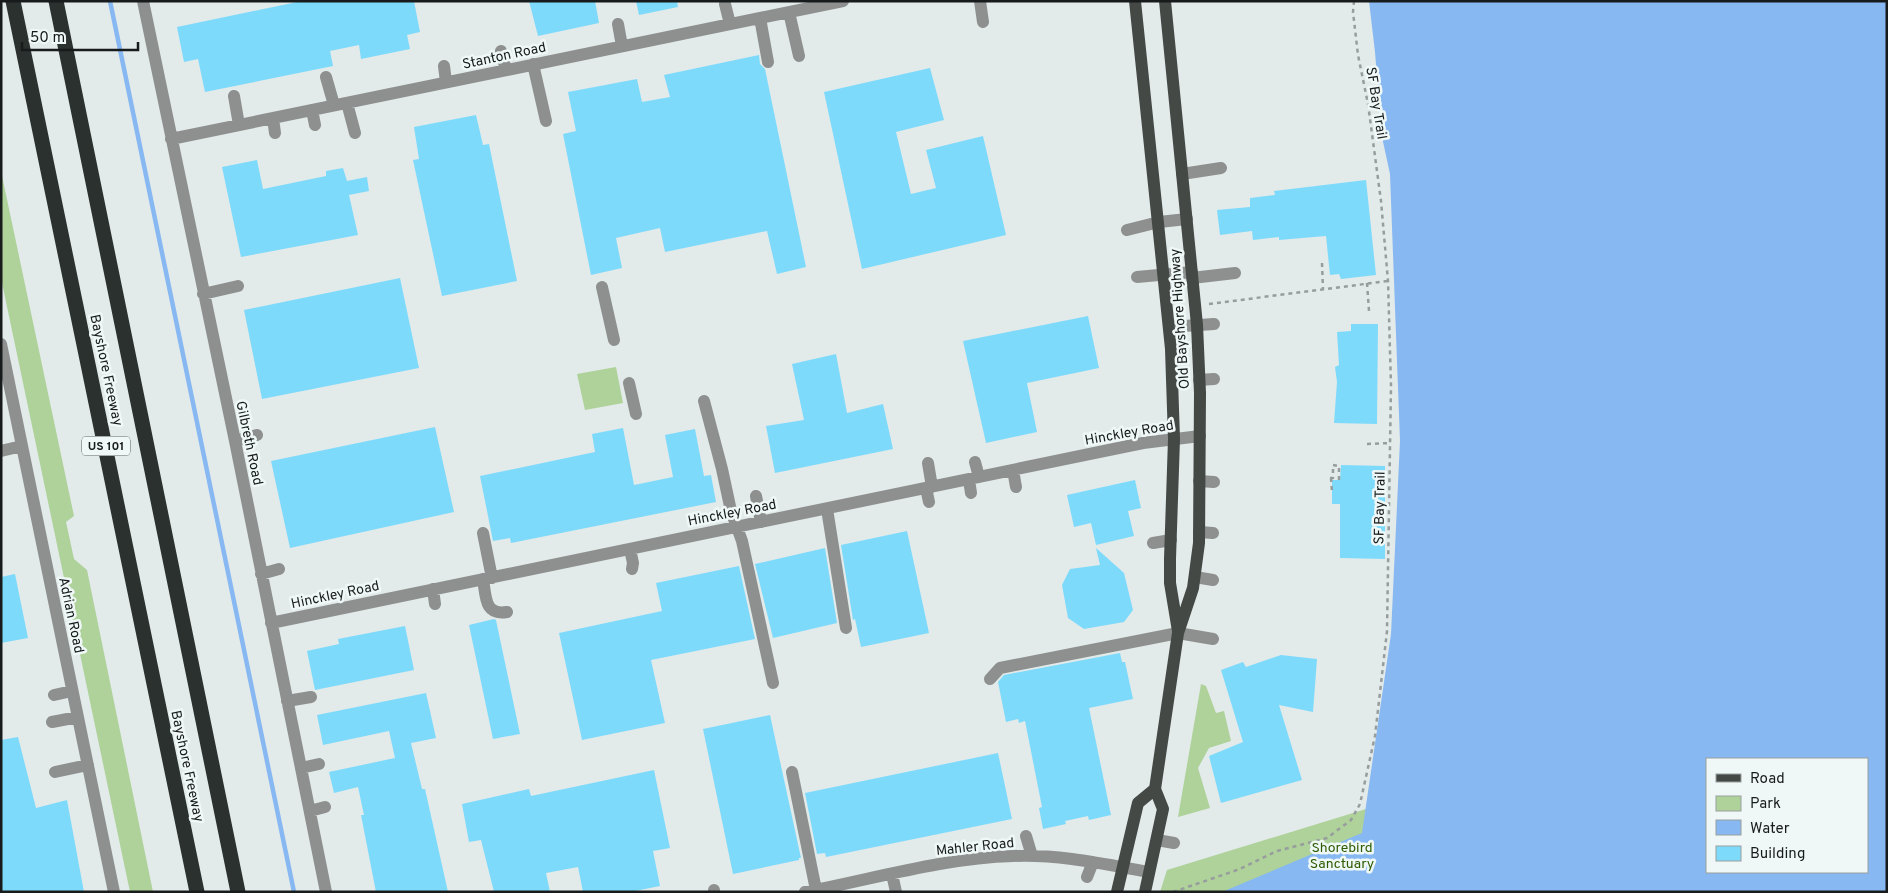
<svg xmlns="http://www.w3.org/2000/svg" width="1888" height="893" viewBox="0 0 1888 893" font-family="Overpass,sans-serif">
  <rect width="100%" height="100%" fill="#e2eaea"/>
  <!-- green -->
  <path fill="#aed299" d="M1,171L74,516L66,522L74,559L87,570L153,892H130L1,278Z
    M616,367L623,403L585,410L577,374Z
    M1201,684L1206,686L1216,713L1224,711L1231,741L1209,748L1198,768L1210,808L1178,817Z
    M1366,809L1394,892H1160L1167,870Z"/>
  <!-- water -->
  <path fill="#87b8f2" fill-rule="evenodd" d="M1369,1H1887V892H1222L1362,833L1391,634L1400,441L1390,174L1382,137L1375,52ZM1707,759H1867V872H1707Z"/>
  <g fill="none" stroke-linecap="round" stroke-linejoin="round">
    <!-- stream -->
    <path stroke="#87b8f2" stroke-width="4.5" d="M110,1L294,892"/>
  </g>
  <!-- building -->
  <path fill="#7edafb" d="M302,1H414L420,32L407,35L410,49L361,59L359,45L330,51L333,66L205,92L198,59L184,62L177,27Z
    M529,1H595L599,23L538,36Z
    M636,1H677L678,7L639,15Z
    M759,55L760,64L765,69L806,267L777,274L767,231L665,252L660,228L616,238L622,268L591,275L563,134L576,131L568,92L637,79L642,102L670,97L664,75Z
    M930,68L944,120L896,132L911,194L936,188L926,150L983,136L1006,235L862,269L824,92Z
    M476,115L483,145L489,144L517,281L442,296L413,160L419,159L414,127Z
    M257,160L263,189L326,176V171L343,168L347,181L367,177L369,191L349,195L358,235L241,257L222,167Z
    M1366,180L1376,275L1341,279L1339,274L1330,275L1326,236L1279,240V237L1253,240L1252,231L1220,235L1217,210L1250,207V198L1275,195L1274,191Z
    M400,278L419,368L262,399L244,310Z
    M1088,316L1099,368L1027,383L1037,432L986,443L963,341Z
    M1351,324H1378L1377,424L1334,423L1337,382L1335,367L1339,365L1337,332L1351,331Z
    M836,354L847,413L883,404L893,449L775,473L766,426L804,420L792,364Z
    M435,427L454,512L290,548L271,461Z
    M623,428L634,485L673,477L665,435L695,429L704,476L711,475L716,502L511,543L510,538L493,541L480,476L595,452L592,434Z
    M1341,465L1385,466V559L1340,558V504H1332V480H1340Z
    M1135,480L1141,508L1128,511L1134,536L1096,545L1091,523L1074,527L1067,495Z
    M907,531L929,633L861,647L855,619L853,620L841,545Z
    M825,548L837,623L773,638L755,564Z
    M1096,548L1124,573L1133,610L1124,622L1084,629L1068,618L1062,585L1070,569L1100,565Z
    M739,566L755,639L651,660L665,723L582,740L559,633L662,611L656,583Z
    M15,574L28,638L1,643V577Z
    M494,619L496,620L520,734L493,739L469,625Z
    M405,626L414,670L315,690L307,651L339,644L338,639Z
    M1120,653L1122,662H1125L1133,699L1089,708L1111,815L1089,820L1088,816L1065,821L1066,824L1043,829L1039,808L1042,807L1025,721L1019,723L1018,719L1006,722L998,682L1004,675Z
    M1281,655L1317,659L1313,712L1279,705L1302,780L1221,803L1209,756L1243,742L1221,670L1243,662L1246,667Z
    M426,693L436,738L411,743L422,789H425L448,892H376L361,815H364L358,787L334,793L329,772L395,758L389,731L323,745L317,715Z
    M770,715L801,858H799V860L733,874L703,729Z
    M18,737L36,808L67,800L84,892H1V740Z
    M998,753L1012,819L826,857L825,853L817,854L805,793Z
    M654,770L670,848L653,851L660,886L630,892H583L578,867L546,873L550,892H494L481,840L469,842L462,804L529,789L531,796Z"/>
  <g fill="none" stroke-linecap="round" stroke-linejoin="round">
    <!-- path -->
    <path stroke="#979d9d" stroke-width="2.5" stroke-dasharray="4 4" stroke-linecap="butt" d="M1322,263L1323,289
      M1367,283L1369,311
      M1209,304L1388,281
      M1367,444L1390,443
      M1330,478H1333V465L1339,466V480
      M1331,478L1332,492
      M1173,892L1240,869L1277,851L1327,838L1351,820L1360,804L1375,736L1387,631L1391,386L1388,281L1381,201L1368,104L1358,55L1353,12L1354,1"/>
    <!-- minor -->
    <path stroke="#8d908e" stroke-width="12" d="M143,1L235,441L326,892
      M980,1L983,22
      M725,4L730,24
      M789,12L799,56
      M760,18L768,62
      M618,24L622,46
      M501,51L506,70
      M533,64L546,121
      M444,66L446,82
      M326,77L334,105
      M234,96L239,125
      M347,103L355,133
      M312,110L315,125
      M273,118L275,133
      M171,139L843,1
      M1182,174L1221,168
      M1127,230L1159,222L1187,219
      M1137,277L1192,272
      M1192,278L1235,273
      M602,287L614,340
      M203,294L238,286
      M1169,327L1214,324
      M1,344L114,892
      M1199,380L1214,379
      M629,383L636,414
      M704,401L722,469L731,511L742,541L773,683
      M235,441L257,435
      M1,451L22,446
      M975,462L979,477
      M928,463L932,487
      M1013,470L1016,487
      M969,480L971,493
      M1199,481L1214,482
      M926,488L929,502
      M756,496L761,522
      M827,509L846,628
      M1199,532L1213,533
      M483,533L492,578
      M1153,543L1171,540
      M630,549L633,563L632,569
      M261,574L279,569
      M1195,577L1213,580
      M483,579C486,596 484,616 507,612
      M433,589L435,604
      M271,623L1143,443L1200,436
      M990,679L1000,668L1178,633L1213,639
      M54,695L72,691
      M287,701L311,697
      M52,722L78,717
      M301,768L319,764
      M55,772L88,765
      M792,772L816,890
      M310,811L325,807
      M1026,836L1032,856
      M1157,840L1174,843
      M892,874L896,892
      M1087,877L1093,862
      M714,890V892
      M805,892C874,879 943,858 1013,856C1059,854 1104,864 1149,872"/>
    <!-- major -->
    <path stroke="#444946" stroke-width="12" d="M1135,1L1171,349L1174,439L1170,559V583L1178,631
      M1117,892L1138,803L1155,789
      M1145,892L1163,809L1155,789L1178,633L1193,588L1199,543L1200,393L1197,325L1165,1"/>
    <!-- highway -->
    <path stroke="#2b312e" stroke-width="15" d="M13,1L197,892
      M56,1L238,892"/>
  </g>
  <g text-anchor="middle" stroke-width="5" stroke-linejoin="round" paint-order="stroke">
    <!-- shield labels -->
    <rect fill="#eff8f7" stroke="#585d5d" stroke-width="1" x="82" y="436.5" width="48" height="19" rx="4"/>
    <g font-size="12" font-weight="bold" fill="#181b1b">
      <text x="106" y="450">US 101</text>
    </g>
    <!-- street labels -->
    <g font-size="14" fill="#181b1b" stroke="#eff8f7">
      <text transform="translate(504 55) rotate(-12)" y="5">Stanton Road</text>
      <text transform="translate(1377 103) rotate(81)" y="5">SF Bay Trail</text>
      <text transform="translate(1179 319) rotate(-94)" y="5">Old Bayshore Highway</text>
      <text transform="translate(107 370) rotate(78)" y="5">Bayshore Freeway</text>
      <text transform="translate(1129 432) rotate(-10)" y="5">Hinckley Road</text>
      <text transform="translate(250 443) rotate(78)" y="5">Gilbreth Road</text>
      <text transform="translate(1379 508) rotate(-89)" y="5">SF Bay Trail</text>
      <text transform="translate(732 512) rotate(-11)" y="5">Hinckley Road</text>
      <text transform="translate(335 594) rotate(-12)" y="5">Hinckley Road</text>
      <text transform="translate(72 615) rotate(78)" y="5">Adrian Road</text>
      <text transform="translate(188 766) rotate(78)" y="5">Bayshore Freeway</text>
      <text transform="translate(975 846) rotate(-6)" y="5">Mahler Road</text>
    </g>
    <!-- park labels -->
    <g font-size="14" fill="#2e5b00" stroke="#eff8f7">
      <text x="1342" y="852">Shorebird<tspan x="1342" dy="16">Sanctuary</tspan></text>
    </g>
  </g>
  <!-- border -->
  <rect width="1888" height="893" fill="none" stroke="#181b1b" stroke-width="5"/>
  <!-- legend -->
  <rect x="1706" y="758" width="162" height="115" fill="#eff8f7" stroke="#99a09f"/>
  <rect x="1716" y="774" width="25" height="8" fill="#444946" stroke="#99a09f"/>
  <text x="1750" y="783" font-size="15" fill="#181b1b">Road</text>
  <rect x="1716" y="796" width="25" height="15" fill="#aed299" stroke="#99a09f"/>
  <text x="1750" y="808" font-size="15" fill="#181b1b">Park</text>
  <rect x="1716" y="820" width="25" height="15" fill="#87b8f2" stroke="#99a09f"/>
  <text x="1750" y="833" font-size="15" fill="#181b1b">Water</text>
  <rect x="1716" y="846" width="25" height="15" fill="#7edafb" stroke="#99a09f"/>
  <text x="1750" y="858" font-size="15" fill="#181b1b">Building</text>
  <!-- scale -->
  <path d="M22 42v8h116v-8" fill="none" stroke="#181b1b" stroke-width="2.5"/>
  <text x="30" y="42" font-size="15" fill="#181b1b" stroke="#eff8f7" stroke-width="4" paint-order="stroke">50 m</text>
</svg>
